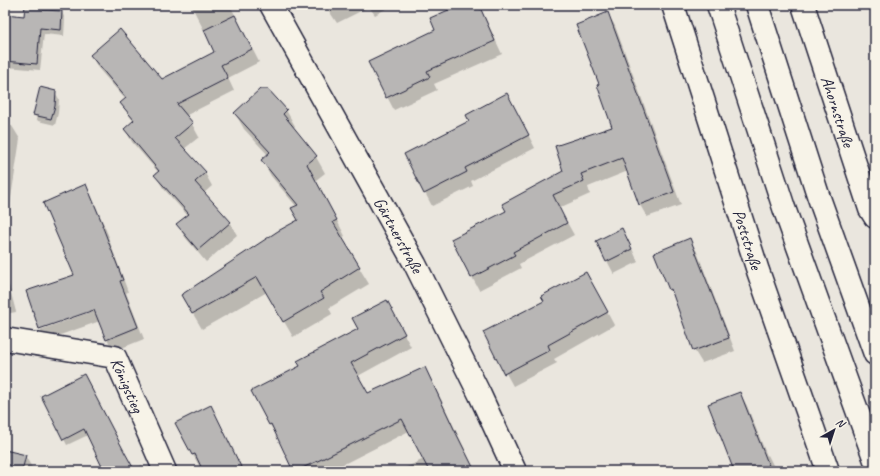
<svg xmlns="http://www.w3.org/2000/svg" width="880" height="476" viewBox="0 0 880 476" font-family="Caveat,sans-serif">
  <rect width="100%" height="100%" fill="#eae6de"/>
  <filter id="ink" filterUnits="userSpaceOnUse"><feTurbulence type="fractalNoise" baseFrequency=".025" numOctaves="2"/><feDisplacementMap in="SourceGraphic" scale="8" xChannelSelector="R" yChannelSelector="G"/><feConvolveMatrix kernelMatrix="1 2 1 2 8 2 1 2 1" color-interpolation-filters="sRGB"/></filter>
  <g filter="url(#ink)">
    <!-- shadow -->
    <path fill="#0003" d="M26,5H47V11L62,12L65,19L64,36L44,34L40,70L7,67L5,64V15L25,17Z
      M191,5H230L259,62L228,78L234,91L185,116L192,124L199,137L184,149L205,173L212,186L204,193L230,223L237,235L206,262L185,237L178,225L188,216L163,188L155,175L159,173L132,142L125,129L134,122L121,104L126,100L98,68L91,55L162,80L215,52Z
      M325,5H393L375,15L369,7L337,23Z
      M463,5H479L502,54L434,84L437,90L394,110L369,62L436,30Z
      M535,5H555L538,10Z
      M608,14L615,26L681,205L647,217L640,205L628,171L588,187L590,194L559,208L574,235L519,264L521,268L479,290L452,240L507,211L564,172L613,128L600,84Z
      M55,92L59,99L58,113L55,125L38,121L34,114Z
      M514,107L535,148L471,181L473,186L432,206L405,155Z
      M286,110L295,126L293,128L316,157L325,173L316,180L345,236L341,238L369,284L329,308L332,314L293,337L267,292L202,329L182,295L299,221L296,206L271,176L262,160L268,155L244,129L235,113Z
      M5,125L12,126L20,139L7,224H5Z
      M86,186L92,197L109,237H108L128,292L126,293L144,339L114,351L107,339L100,321L46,340L40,330L99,309V307L40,328V330L27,292L75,275Z
      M690,239L697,252L735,351L702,363L694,350L677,301L670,290L655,253Z
      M597,242H629L638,262L614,274Z
      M5,270L16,312L5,314Z
      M593,286L614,325L554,359L557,363L513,386L484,333Z
      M393,314L411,347L358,376L368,394L425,368L432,381L475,471H398L424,459L409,431L330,471H294L278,437L270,425L253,391L301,367Z
      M83,375L133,469L142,465L146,471H105L88,435L67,445L64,439Z
      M740,393L747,406L767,456L768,455L776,471H729L734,469Z
      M177,423L242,471H204L202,466L200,467L193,455Z
      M5,451L25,456L33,469L32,471H5Z"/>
    <!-- building -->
    <path fill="#b8b6b5" stroke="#22223b" d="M25,5H44L43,10L62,11L61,30L40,28L37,64L5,61V14L24,16Z
      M460,5H479L495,41L427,71L430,77L386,98L368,62L435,30L430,18Z
      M608,12L674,192L639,205L622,158L581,174L584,181L553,195L567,223L513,252L515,255L471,278L451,239L506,211L502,204L563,171L555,146L612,127L597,85L599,84L576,25Z
      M235,15L252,49L221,65L228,78L177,104L193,123L175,138L206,172L195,182L231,222L198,250L176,224L189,214L154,175L159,171L124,129L134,120L120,103L126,98L90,55L120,29L162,79L214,52L204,30Z
      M40,87L56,91L55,106L51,119L33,115Z
      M260,89H268L287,110L283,114L317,156L307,164L337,220L333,222L360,267L320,292L324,298L283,322L257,277L192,314L181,295L278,231L298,220L291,208L298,205L261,160L270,152L234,113Z
      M507,93L529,135L465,168L467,172L424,194L404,154L469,121L466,115Z
      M86,184L103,225H102L123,280L120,281L138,327L106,340L94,310L39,329L26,291L74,275L43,203Z
      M622,228L632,249L606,262L596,241Z
      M690,238L729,338L693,351L671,289L669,290L654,253Z
      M586,272L608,312L548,345L550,350L504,374L483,332L544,301L541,296Z
      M387,300L405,334L351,363L368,393L425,367L454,429L475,471H429L402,419L324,458L296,471H293L271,424L269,425L251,391L300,366L297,361L358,329L352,318Z
      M84,374L125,453L135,471H104L84,429L63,440L41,396Z
      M740,392L771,471H734L708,404Z
      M211,405L230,444L243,471H203L195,454L192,455L175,423Z
      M5,450L26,455L22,471H5Z"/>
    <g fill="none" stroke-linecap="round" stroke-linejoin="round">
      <!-- minor casing -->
      <g stroke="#22223b" stroke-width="25">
        <g id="minor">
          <path id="s1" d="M271,5L415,264L480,395L515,471"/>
          <path id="s2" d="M673,5L758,271L828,471"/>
          <path id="s3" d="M803,5L870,209L875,217"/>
          <path id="s4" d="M5,339L115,357L165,471"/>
        </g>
      </g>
      <!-- highway casing -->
      <g stroke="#22223b" stroke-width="25">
        <path id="highway" d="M718,5L784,208L875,460
          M757,5L818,195L875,354"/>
      </g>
      <!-- minor -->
      <use href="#minor" stroke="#f7f3e8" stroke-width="22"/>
      <!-- highway -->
      <use href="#highway" stroke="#f7f3e8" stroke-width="22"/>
    </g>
  </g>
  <g text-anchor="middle" stroke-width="3" stroke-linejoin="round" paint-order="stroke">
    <!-- street labels -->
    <g font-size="17" fill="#22223b" stroke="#f7f3e8">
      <text dy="6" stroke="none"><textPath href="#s3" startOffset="112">Ahornstraße</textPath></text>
      <text dy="6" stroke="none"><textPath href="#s1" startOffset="263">Gärtnerstraße</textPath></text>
      <text dy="6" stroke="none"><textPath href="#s2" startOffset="246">Poststraße</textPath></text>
      <text dy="6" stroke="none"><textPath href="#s4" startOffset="142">Königstieg</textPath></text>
    </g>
  </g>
  <!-- margin -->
  <rect width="880" height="476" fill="none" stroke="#f7f3e8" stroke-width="20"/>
  <rect x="10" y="10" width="860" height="456" fill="none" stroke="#22223b" stroke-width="1.5" filter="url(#ink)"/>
  <!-- north arrow -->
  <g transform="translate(834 430) rotate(39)" stroke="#f7f3e8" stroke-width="3" paint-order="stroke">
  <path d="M0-3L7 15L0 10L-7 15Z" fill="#22223b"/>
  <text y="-6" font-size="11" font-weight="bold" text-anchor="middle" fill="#22223b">N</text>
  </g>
</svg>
